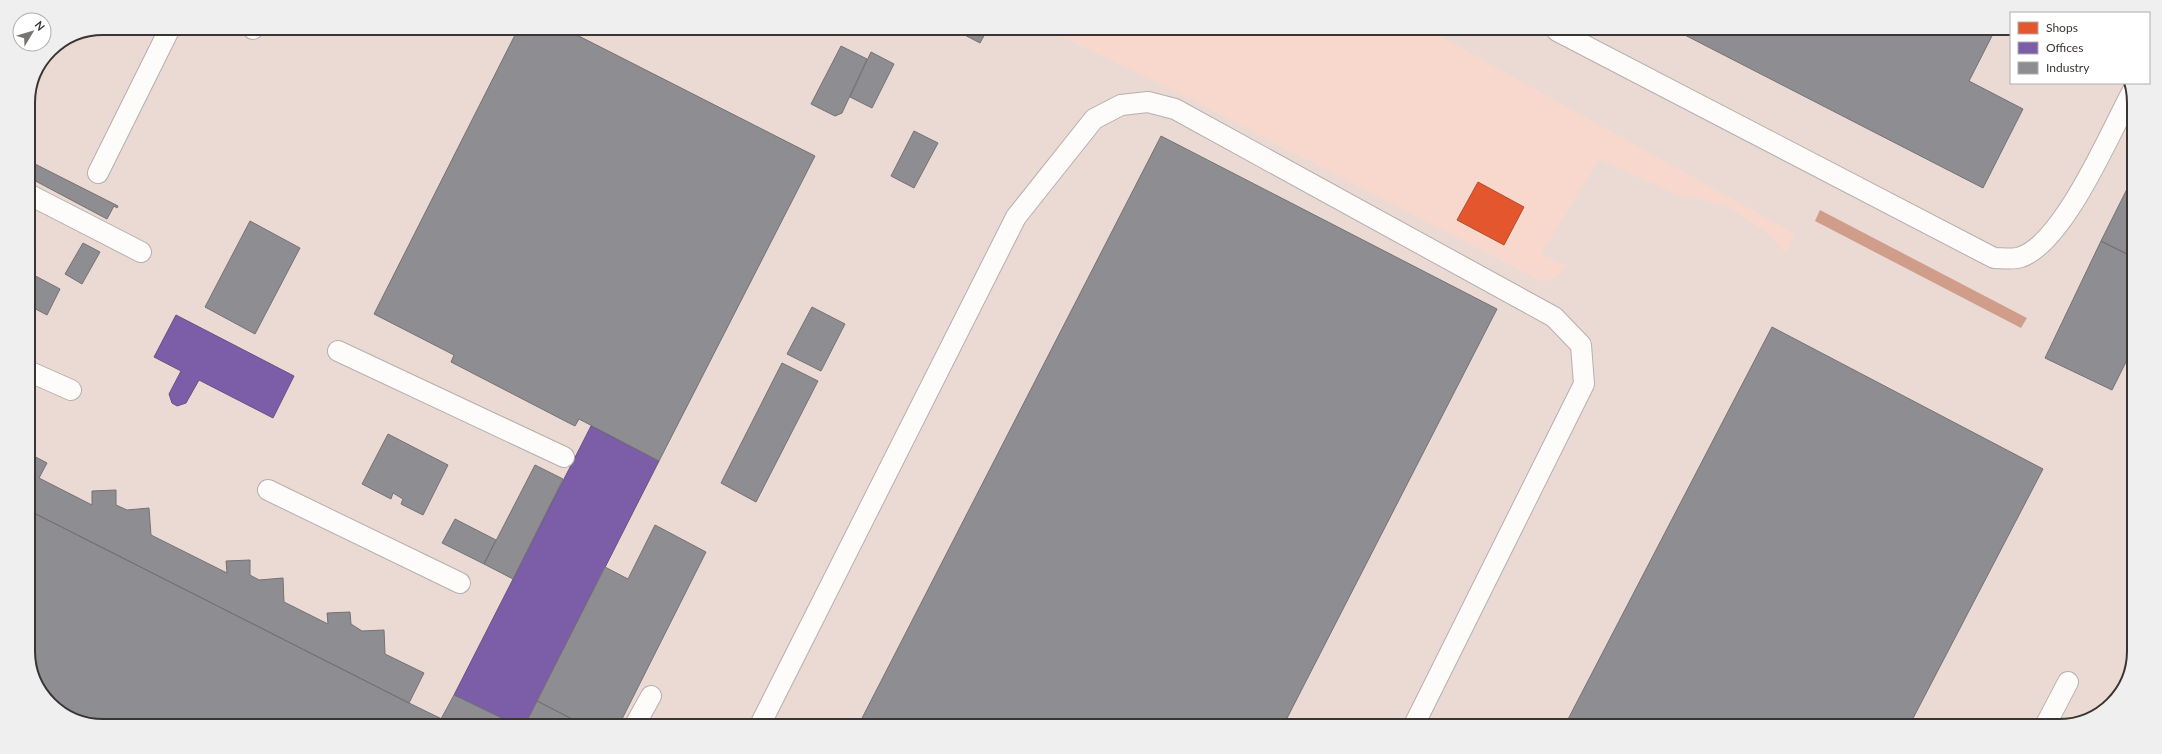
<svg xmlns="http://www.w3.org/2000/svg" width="2162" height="754" viewBox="0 0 2162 754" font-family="Lato,sans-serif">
  <rect width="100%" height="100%" fill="#f0e8e5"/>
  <!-- built -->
  <path fill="#ebdad4" d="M103,28L1049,30L1169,87L1200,30L2011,32V83H2128L2134,98L2130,675L2104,711L2059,726L79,722L44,697L28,656V99L50,50L75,34Z"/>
  <!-- green -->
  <path fill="#f8d8cc" d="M1049,30L1436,31L1445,39L1795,234L1786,253L1767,232L1726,206L1674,193L1599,159L1541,254L1567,266L1557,276L1543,282L1169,88Z"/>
  <!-- water -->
  <path fill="#d09d8b" d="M1820,210L2027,318L2021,328L1815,221Z"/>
  <!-- shops -->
  <path fill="#e4572e" stroke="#b14c2f" d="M1478,182L1524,207L1504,245L1457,220Z"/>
  <!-- offices -->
  <path fill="#7b5ea7" stroke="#685184" d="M176,315L294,376L273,418L199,380L186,403L177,406L172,403L169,394L181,371L154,357Z
    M591,426L659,461L526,723H512L454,695Z"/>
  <!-- industry -->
  <path fill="#8d8d92" stroke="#747275" d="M518,29H565L815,156L659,461L579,419L575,426L567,422L451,362L454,355L374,314Z
    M955,30H987L980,43Z
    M1677,31L1994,32L1969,81L2023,109L1983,188Z
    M841,46L867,59L842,113L835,116L811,104Z
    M871,52L894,64L872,108L850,97Z
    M914,131L938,143L914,188L891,176Z
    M1161,136L1497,309L1284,724H859Z
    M33,163L118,206L117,208L114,206L107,219L28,177V172Z
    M2133,177V257L2101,241Z
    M250,221L300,248L255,334L205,307Z
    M2101,241L2133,257L2132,350L2112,390L2045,358Z
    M83,243L100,252L82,284L65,274Z
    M28,272L60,289L47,315L28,305Z
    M812,307L845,324L821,371L787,354Z
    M1772,327L2043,469L1909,726L1565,725Z
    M782,363L818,381L756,502L721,483Z
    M388,434L448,465L423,515L401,504L403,499L393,493L391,499L362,484Z
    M28,453L47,463L39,478L92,505V491L116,490V505L127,510L149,508L151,535L227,573L226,561L250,560V575L259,580L283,578L284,602L328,624L327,613L350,612L351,624L362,631L384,630L385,654L424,673L409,703L28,510Z
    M535,465L563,479L513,579L484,564Z
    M28,510L409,703L450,723L79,722L44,697L28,656Z
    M455,519L496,540L484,564L442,543Z
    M655,525L706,552L620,723H580L537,701L605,567L628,579Z
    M454,695L512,723H450L441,719Z
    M537,701L580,723H526Z"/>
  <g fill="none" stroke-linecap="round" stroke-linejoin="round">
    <!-- lane casing -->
    <g stroke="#b6afad" stroke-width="22">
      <path id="lane" d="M253,29V28
        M1557,31L1994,258C2002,258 2014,260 2021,257C2064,242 2110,133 2132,92
        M98,173L170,28
        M30,195L141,252
        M338,351L564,457
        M28,371L71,390
        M268,490L460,583
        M636,723L651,696
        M761,723L1016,217L1094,119L1121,105L1148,102L1175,109L1554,317L1581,345L1584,384L1414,725
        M2045,726L2068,682"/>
    </g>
    <!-- lane -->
    <use href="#lane" stroke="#fdfcfb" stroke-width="20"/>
  </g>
  <!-- crop -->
  <path d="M0 0H2162V754H0ZM103 35H2059A68 68 0 0 1 2127 103V651A68 68 0 0 1 2059 719H103A68 68 0 0 1 35 651V103A68 68 0 0 1 103 35Z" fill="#efefef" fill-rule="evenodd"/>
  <path fill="none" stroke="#3a3432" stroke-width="2" d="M103 35H2059A68 68 0 0 1 2127 103V651A68 68 0 0 1 2059 719H103A68 68 0 0 1 35 651V103A68 68 0 0 1 103 35Z"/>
  <!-- legend -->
  <rect x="2010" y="12" width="140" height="72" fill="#ffffff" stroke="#b0aead"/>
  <rect x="2018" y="22" width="20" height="12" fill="#e4572e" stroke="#b0aead"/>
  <text x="2046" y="32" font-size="12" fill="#3a3432">Shops</text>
  <rect x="2018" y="42" width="20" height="12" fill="#7b5ea7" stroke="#b0aead"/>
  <text x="2046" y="52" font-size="12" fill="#3a3432">Offices</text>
  <rect x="2018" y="62" width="20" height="12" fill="#8d8d92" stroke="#b0aead"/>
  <text x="2046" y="72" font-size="12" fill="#3a3432">Industry</text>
  <!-- north arrow -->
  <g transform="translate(32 32) rotate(52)"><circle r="19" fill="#ffffff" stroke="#b0aead"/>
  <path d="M0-3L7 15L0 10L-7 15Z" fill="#7a7371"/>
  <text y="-6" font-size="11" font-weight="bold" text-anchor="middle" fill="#3a3432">N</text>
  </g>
</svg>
